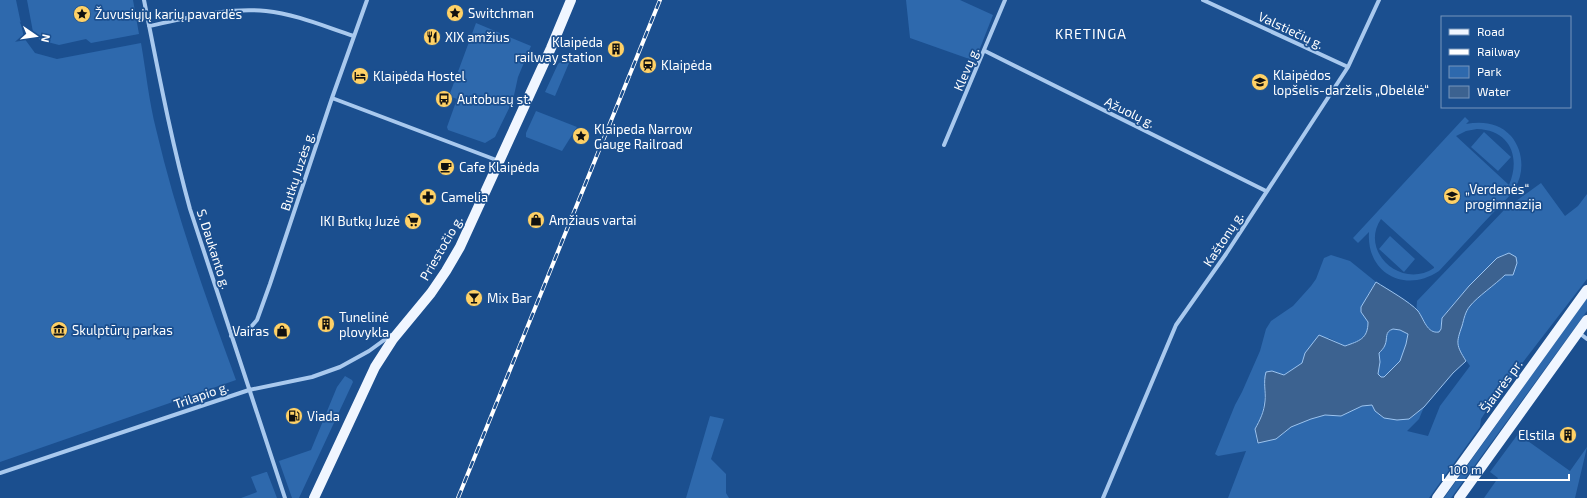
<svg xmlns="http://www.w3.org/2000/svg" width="1587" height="498" viewBox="0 0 1587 498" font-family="'Exo 2',sans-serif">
  <rect width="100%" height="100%" fill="#1b4f8f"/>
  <!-- green -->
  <path fill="#2e69ad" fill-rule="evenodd" d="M0,0H16L24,38L35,53L57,59L141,43C146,72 149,101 156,129C176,215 206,298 236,380L0,462Z
    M27,0H133L139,34L91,43L86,39L59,45L40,40L33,32Z
    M906,0H960L993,15L975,61L910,38Z
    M476,23L531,46L518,77L513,100L495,137L485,143L448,130L447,127L457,99L449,96Z
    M563,60L569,63L555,96L545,92L558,64Z
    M536,111L577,127L562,151L526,137V133Z
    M1465,117L1469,121L1466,124C1483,121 1499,123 1511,136C1523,150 1525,172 1515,188C1509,198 1499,206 1491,215C1473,234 1456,253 1439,271C1405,294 1366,273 1369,232L1358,243L1353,238ZM1477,129C1510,130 1521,157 1509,185L1456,136L1466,131ZM1381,219L1434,267V268C1401,290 1359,251 1381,219Z
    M1484,132L1511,157L1498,171L1471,147Z
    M1541,183L1565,216L1578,206L1587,194V279L1490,405L1481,419L1480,427L1429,498H1228L1246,451L1218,456L1215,454L1235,405L1242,392L1260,351L1266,329L1271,321L1293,306L1311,286L1316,279L1324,258L1331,255L1350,261L1376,282L1367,296L1361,312L1368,322C1368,339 1359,341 1345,346L1329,338L1305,353L1302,363L1284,375L1272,371L1264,380C1265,400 1265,411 1255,429L1257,443L1276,439L1291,427L1311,419L1325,415L1341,416L1362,406L1372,405L1409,419L1424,407L1419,419L1407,431L1428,436L1440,406L1470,366L1459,350L1457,340C1461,329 1463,315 1470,306C1477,296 1496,285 1505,275V254C1488,263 1455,301 1443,317C1440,322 1442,327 1439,332C1430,334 1421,319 1417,311C1416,308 1417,304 1417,301L1506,208Z
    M1390,236L1415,259L1404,272L1379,249Z
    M1587,298V311L1451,498H1444Z
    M1393,329L1400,330L1408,334L1406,344L1400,361L1384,377H1381L1378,375L1380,362L1379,353C1386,346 1384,332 1393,329Z
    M345,376L352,380L353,382L299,498H292L279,461L311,450L337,387Z
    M710,416L724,419L711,459L726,474V493L729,498H686Z
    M1518,434L1570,471L1587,447L1575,498H1484L1498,478L1490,472Z
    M266,472H267L277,498H241L257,492L251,477Z"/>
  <!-- water -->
  <path fill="#3c6290" stroke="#9cc4f0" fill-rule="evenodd" d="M1509,253L1516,257L1517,263L1513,275H1505C1496,284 1477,297 1470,306C1465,312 1464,319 1462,326C1456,343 1456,345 1466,361L1453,373L1424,407L1409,419L1397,420L1384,418L1375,411L1372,405L1362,406L1341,416L1325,415L1311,419L1291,427L1276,439L1258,443L1255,429C1260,420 1264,412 1265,401C1266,391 1263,383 1266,372L1272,371L1284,375L1302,363L1305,353L1319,335L1345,346C1359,341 1368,339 1368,322L1361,312V307L1376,282C1387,289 1410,302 1418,311C1424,319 1427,334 1439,332L1441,329L1442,318L1469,286L1497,258ZM1393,329L1400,330L1408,334L1406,344L1400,361L1384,377H1381L1378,374L1380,362L1379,353C1381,351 1384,348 1385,345C1388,338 1384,332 1393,329Z"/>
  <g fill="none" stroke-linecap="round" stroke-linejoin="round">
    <!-- minor -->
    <path stroke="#a9c9ee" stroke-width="4" d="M144,0C158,70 171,140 190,209L285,498
      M1203,0L1348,67
      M149,26C188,18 227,7 266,11C296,14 326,27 354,36
      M985,51L1266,191
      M332,98L499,161
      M944,145L1005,0
      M1578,332L1587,339
      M231,336L250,328L257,320L270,284L332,98L367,0
      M0,473L249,390L312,377L340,367L369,351L391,335
      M1103,498L1176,325L1226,254L1348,67L1379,0"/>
    <!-- primary -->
    <path stroke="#f0f6ff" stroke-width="10" d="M314,498L375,367L393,339L431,293L446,271L460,247L551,48L571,0
      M1437,498L1587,290
      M1459,498L1587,320"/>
    <!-- rail casing -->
    <g stroke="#fff" stroke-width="4">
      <path id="rail" d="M458,498L660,0"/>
    </g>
    <!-- rail -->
    <use href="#rail" stroke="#1b4f8f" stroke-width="2.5" stroke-dasharray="8" stroke-linecap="butt"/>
  </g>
  <!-- icons -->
  <defs>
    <g id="sight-disc" transform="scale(0.9)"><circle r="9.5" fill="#ffd166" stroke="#1b4f8f"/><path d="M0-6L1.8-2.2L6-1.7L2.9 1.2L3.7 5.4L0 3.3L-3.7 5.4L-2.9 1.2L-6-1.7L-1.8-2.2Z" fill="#111"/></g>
    <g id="restaurant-disc" transform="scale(0.9)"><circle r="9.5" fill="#ffd166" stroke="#1b4f8f"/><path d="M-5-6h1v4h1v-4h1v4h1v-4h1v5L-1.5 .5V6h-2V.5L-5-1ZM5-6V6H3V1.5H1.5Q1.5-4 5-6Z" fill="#111"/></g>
    <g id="building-disc" transform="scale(0.9)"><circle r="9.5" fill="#ffd166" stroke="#1b4f8f"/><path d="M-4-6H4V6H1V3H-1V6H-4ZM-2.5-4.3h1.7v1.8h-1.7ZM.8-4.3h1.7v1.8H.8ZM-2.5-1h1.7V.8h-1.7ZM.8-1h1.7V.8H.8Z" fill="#111"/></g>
    <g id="station-disc" transform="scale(0.9)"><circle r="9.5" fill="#ffd166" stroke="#1b4f8f"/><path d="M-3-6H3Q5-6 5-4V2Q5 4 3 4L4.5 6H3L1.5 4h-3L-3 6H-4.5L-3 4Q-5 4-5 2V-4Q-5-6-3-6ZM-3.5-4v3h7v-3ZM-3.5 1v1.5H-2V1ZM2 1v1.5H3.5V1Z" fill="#111"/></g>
    <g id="hotel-disc" transform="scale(0.9)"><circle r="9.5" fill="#ffd166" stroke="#1b4f8f"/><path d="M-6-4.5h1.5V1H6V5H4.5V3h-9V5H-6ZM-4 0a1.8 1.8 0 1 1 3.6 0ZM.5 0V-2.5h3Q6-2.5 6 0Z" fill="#111"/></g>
    <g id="school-disc" transform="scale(0.9)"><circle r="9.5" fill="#ffd166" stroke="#1b4f8f"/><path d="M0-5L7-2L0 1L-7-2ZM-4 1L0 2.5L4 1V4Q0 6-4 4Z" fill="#111"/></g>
    <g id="bus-disc" transform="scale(0.9)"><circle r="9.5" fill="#ffd166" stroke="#1b4f8f"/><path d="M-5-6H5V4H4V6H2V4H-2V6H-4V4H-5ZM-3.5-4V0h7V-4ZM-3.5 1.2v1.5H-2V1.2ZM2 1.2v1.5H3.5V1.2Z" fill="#111"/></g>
    <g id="cafe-disc" transform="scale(0.9)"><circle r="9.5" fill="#ffd166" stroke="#1b4f8f"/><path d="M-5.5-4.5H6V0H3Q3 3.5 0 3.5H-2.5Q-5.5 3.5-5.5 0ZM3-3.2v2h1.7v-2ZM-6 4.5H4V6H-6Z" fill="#111"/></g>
    <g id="pharmacy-disc" transform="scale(0.9)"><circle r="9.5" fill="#ffd166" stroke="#1b4f8f"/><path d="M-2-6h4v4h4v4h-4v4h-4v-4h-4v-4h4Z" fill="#111"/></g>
    <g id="shop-disc" transform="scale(0.9)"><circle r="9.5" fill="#ffd166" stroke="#1b4f8f"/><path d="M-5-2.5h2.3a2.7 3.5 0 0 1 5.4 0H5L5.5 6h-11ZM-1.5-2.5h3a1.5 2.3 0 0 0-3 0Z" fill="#111"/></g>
    <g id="supermarket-disc" transform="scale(0.9)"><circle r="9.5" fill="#ffd166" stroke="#1b4f8f"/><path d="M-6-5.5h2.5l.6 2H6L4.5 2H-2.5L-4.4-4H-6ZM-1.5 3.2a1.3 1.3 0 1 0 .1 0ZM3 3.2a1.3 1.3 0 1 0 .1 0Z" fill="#111"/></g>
    <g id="bar-disc" transform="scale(0.9)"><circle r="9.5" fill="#ffd166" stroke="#1b4f8f"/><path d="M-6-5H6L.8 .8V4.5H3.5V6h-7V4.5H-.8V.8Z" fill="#111"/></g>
    <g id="museum-disc" transform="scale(0.9)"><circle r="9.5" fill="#ffd166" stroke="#1b4f8f"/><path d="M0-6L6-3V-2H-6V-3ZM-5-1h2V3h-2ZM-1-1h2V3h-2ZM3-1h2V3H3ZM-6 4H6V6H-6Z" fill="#111"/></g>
    <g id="fuel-disc" transform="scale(0.9)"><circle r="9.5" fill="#ffd166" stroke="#1b4f8f"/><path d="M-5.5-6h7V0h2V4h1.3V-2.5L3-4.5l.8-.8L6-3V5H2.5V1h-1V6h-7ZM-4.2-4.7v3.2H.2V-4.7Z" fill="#111"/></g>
  </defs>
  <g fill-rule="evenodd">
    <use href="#sight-disc" x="455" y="13"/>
    <use href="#sight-disc" x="82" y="14"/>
    <use href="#restaurant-disc" x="432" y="37"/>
    <use href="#building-disc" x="616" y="49"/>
    <use href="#station-disc" x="648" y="65"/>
    <use href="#hotel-disc" x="360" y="76"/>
    <use href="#school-disc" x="1260" y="82"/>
    <use href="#bus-disc" x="444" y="99"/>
    <use href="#sight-disc" x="581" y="136"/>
    <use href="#cafe-disc" x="446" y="167"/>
    <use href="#school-disc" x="1452" y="196"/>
    <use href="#pharmacy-disc" x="428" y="197"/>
    <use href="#shop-disc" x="536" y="220"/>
    <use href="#supermarket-disc" x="413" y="221"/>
    <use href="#bar-disc" x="474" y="298"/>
    <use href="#building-disc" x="326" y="324"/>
    <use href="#museum-disc" x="59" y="330"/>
    <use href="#shop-disc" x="282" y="331"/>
    <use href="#fuel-disc" x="294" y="416"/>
    <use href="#building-disc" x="1568" y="435"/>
  </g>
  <g text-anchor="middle" stroke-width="3.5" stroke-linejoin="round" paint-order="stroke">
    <!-- poi labels -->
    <g font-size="13" fill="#fff" stroke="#1b4f8f" text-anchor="start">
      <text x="468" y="18">Switchman</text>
      <text x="95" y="19">Žuvusiųjų karių pavardės</text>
      <text x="445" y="42">XIX amžius</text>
      <text x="603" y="47" text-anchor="end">Klaipėda<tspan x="603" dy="15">railway station</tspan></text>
      <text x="661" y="70">Klaipėda</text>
      <text x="1273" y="80">Klaipėdos<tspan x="1273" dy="15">lopšelis-darželis „Obelėlė“</tspan></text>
      <text x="373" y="81">Klaipėda Hostel</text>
      <text x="457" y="104">Autobusų st.</text>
      <text x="594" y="134">Klaipeda Narrow<tspan x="594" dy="15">Gauge Railroad</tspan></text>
      <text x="459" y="172">Cafe Klaipėda</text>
      <text x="1465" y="194">„Verdenės“<tspan x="1465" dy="15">progimnazija</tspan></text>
      <text x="441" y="202">Camelia</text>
      <text x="549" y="225">Amžiaus vartai</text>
      <text x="400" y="226" text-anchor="end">IKI Butkų Juzė</text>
      <text x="487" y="303">Mix Bar</text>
      <text x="339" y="322">Tunelinė<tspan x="339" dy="15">plovykla</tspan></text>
      <text x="72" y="335">Skulptūrų parkas</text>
      <text x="269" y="336" text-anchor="end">Vairas</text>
      <text x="307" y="421">Viada</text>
      <text x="1555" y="440" text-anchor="end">Elstila</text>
    </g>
    <!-- street labels -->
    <g font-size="13" fill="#fff" stroke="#1b4f8f">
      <text transform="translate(1291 30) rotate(25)" y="5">Valstiečių g.</text>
      <text transform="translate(966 69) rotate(-67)" y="5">Klevų g.</text>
      <text transform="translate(1130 112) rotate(26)" y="5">Ąžuolų g.</text>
      <text transform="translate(297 171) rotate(-72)" y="5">Butkų Juzės g.</text>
      <text transform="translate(1223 239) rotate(-57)" y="5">Kaštonų g.</text>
      <text transform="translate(441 248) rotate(-60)" y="5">Priestočio g.</text>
      <text transform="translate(214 249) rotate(72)" y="5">S. Daukanto g.</text>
      <text transform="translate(1501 386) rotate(-54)" y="5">Šiaurės pr.</text>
      <text transform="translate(201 395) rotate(-19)" y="5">Trilapio g.</text>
    </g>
    <!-- neighbourhood labels -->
    <g font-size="14" letter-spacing="1" fill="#fff" stroke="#1b4f8f">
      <text x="1091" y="39">KRETINGA</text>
    </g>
  </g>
  <!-- legend -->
  <rect x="1441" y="16" width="130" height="92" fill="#1b4f8f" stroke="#7695bc"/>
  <rect x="1449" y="29" width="20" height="6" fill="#f0f6ff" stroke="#7695bc"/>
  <text x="1477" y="36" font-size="12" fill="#ffffff">Road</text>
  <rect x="1449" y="49" width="20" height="6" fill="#ffffff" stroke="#7695bc"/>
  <text x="1477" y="56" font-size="12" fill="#ffffff">Railway</text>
  <rect x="1449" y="66" width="20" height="12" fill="#2e69ad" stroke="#7695bc"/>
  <text x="1477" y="76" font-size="12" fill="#ffffff">Park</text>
  <rect x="1449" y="86" width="20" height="12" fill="#3c6290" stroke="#7695bc"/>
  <text x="1477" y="96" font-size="12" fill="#ffffff">Water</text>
  <!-- north arrow -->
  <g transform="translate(36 36) rotate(103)" stroke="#1b4f8f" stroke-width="3" paint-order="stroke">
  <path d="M0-3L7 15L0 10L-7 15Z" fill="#ffffff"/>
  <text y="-6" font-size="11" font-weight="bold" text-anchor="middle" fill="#ffffff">N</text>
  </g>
  <!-- scale -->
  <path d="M1443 474v6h126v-6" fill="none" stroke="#ffffff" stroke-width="2"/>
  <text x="1449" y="474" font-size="12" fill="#ffffff" stroke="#1b4f8f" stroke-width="3" paint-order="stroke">100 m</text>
</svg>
